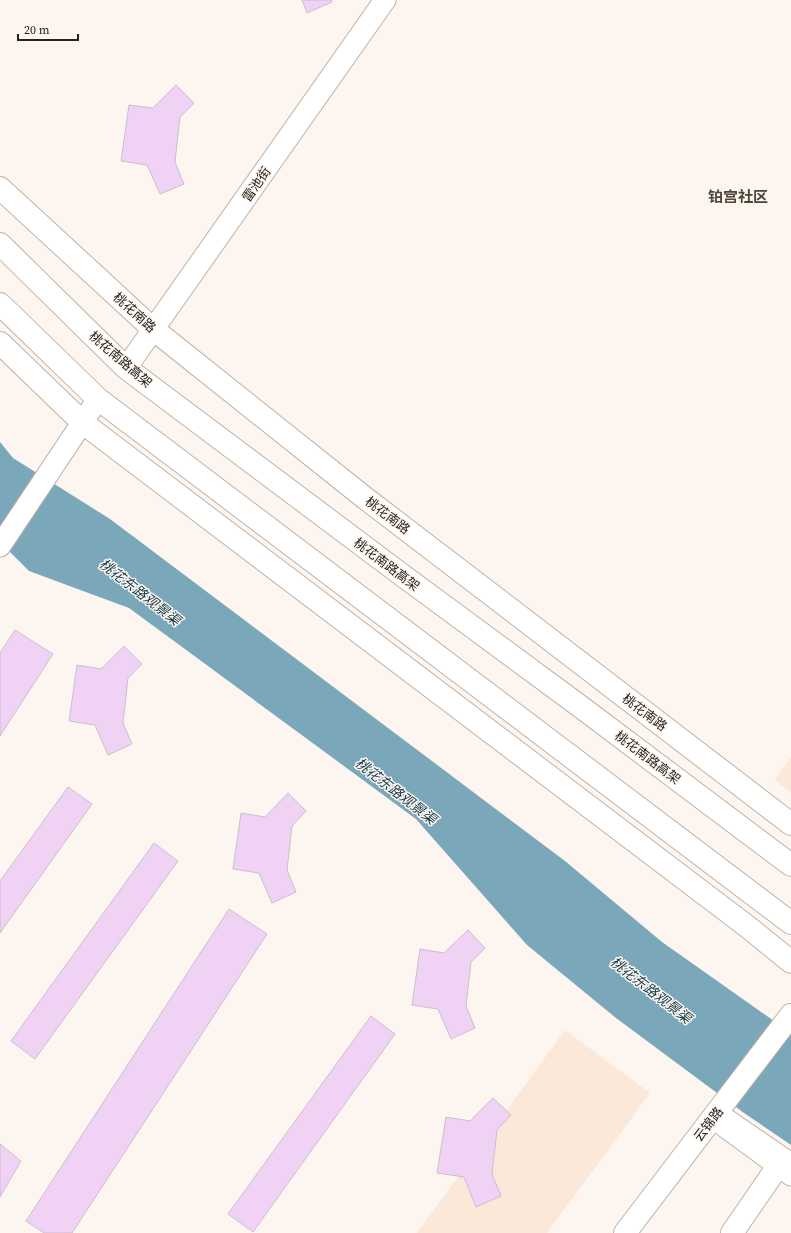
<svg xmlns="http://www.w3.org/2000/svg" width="791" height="1233" viewBox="0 0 791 1233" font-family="'Source Serif 4','Noto Sans SC',serif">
  <rect width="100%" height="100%" fill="#fdf6f0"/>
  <!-- built -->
  <path fill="#fbe8d9" d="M791,757V793L775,780Z
    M565,1030L650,1093L547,1233H417Z"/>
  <!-- water -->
  <path fill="#7ba7bb" d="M0,442L13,458L110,519L565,861L662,942L791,1033V1145L744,1113L616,1018L527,945L416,819L129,608L29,571L0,542Z"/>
  <!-- building -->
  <path fill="#efd2f4" stroke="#ccbece" d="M302,0H331L332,2L307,13Z
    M176,85L194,103L180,117L175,162L184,184L160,194L147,165L121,161L129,105L153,108Z
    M15,630L53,654L0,736V653Z
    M124,646L142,664L128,678L123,723L132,744L108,755L95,725L69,721L77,665L101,669Z
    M68,787L92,804L0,933V881Z
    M288,793L306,811L292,826L287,870L296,892L272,903L259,873L233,869L241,813L265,817Z
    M154,843L178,861L35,1059L11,1041Z
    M229,909L267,934L72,1233H44L26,1221Z
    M468,930L485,948L471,962L466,1006L475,1028L451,1039L438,1009L412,1005L420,949L444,953Z
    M371,1016L395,1034L253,1232L228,1214Z
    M493,1098L511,1115L497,1130L492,1174L501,1196L476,1207L464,1177L437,1173L446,1117L470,1121Z
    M0,1144L21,1161L0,1197Z"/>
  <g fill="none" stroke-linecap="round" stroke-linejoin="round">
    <!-- lane casing -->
    <g stroke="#c2b2a4" stroke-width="13">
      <path id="lane" d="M720,1109L791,1158"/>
    </g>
    <!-- street casing -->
    <g stroke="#c2b2a4" stroke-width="23">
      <path id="street" d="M126,368L385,0
        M0,546L98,399
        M713,1118L791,1175"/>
    </g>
    <!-- secondary casing -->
    <g stroke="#c2b2a4" stroke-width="24">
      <path id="secondary" d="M625,1233L791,1015
        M732,1233L778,1166"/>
    </g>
    <!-- primary casing -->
    <g stroke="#c2b2a4" stroke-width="24">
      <path id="primary" d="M0,188L153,329L365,498L791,824
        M0,343L83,423L748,927L791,962"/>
    </g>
    <!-- highway casing -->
    <g stroke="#c2b2a4" stroke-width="24">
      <path id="highway" d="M0,244L126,368L402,575L585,710L791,865
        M0,304L98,399L791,923"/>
    </g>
    <!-- lane -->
    <use href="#lane" stroke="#fff" stroke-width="11"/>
    <!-- street -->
    <use href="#street" stroke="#fff" stroke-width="21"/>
    <!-- secondary -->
    <use href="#secondary" stroke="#fff" stroke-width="22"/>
    <!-- primary -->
    <use href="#primary" stroke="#fff" stroke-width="22"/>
    <!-- highway -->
    <use href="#highway" stroke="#fff" stroke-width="22"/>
  </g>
  <g text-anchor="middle" stroke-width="3" stroke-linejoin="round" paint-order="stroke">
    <!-- street labels -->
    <g font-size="13" fill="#28221c" stroke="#fdf6f0">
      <text transform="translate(256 184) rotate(-55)" y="5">雷池街</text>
      <text transform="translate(135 312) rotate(42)" y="5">桃花南路</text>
      <text transform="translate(121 359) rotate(41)" y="5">桃花南路高架</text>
      <text transform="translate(388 515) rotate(37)" y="5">桃花南路</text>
      <text transform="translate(387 564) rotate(37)" y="5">桃花南路高架</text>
      <text transform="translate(645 712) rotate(37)" y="5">桃花南路</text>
      <text transform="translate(648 757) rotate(37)" y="5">桃花南路高架</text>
      <text transform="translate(708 1124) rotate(-53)" y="5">云锦路</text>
    </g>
    <!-- water labels -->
    <g font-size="14" font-style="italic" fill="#113948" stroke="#fdf6f0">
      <text transform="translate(140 592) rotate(38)" y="5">桃花东路观景渠</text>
      <text transform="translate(396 791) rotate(38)" y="5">桃花东路观景渠</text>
      <text transform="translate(651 990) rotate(38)" y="5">桃花东路观景渠</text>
    </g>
    <!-- quarter labels -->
    <g font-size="15" font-weight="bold" fill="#504236" stroke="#fdf6f0">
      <text x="738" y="202">铂宫社区</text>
    </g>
  </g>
  <!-- scale -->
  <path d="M18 34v6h60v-6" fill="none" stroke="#28221c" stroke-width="2"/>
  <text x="24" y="34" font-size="12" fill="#28221c" stroke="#fdf6f0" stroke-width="3" paint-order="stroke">20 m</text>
</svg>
